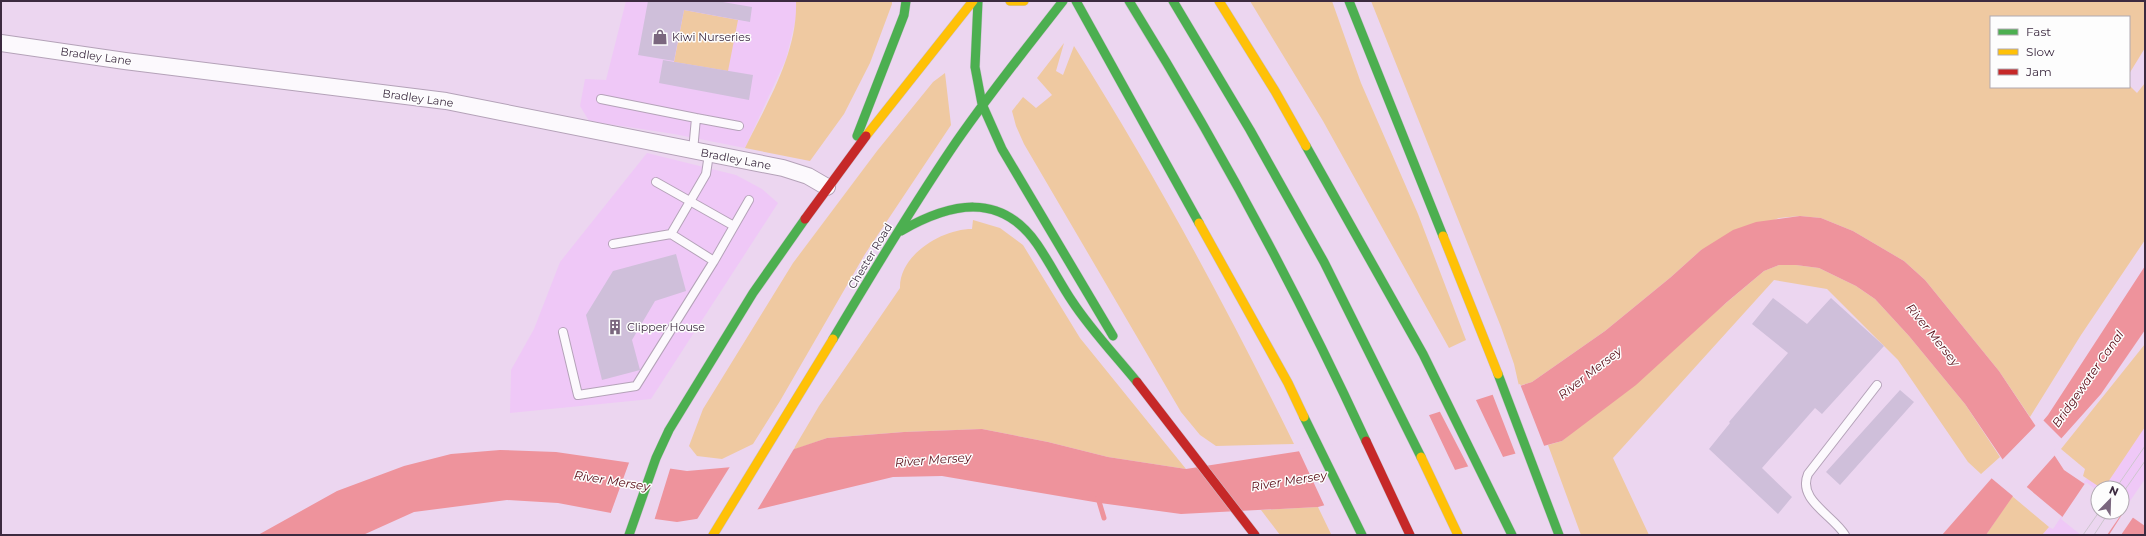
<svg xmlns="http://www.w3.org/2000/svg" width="2146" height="536" viewBox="0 0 2146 536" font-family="Montserrat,sans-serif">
  <rect width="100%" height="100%" fill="#ecd6f0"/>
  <!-- built -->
  <path fill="#efc8f7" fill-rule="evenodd" d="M626,1H796L797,14L786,59L745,148L674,134L589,121L580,106L585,79L606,80Z
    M647,153L736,175L762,189L778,203L651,399L510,413L511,370L534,329L560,262Z
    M2145,391V479L2107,535H2042L2049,527L2053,529ZM2098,488H2122V512H2098Z"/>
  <!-- green -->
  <path fill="#efc9a1" d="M796,1H892V4L870,63L844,114L810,161L745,148C767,103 798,53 796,1Z
    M1250,1H1332L1361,83L1418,214L1466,340L1449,348L1323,121Z
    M1371,1H2145V48L2129,74V17H1991V87H2129V85L2137,93L2145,83V240L2081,335L2030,417L1999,371L1925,280L1904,261L1853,231L1821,218L1800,216L1779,218L1701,250L1671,277L1605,331L1532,382L1519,386L1514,364L1501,327Z
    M684,10L738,20L728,71L674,62Z
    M1064,43L1056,71L1063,75L1074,46C1155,174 1227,308 1294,444L1216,446L1200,435L1181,412L1024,144L1016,126L1012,111L1023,97L1036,108L1052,95L1037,78Z
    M945,73L951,125L865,254L780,401L753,444L722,459L697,456L689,446L703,409L793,263L877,151L933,82Z
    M973,220L1000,228L1023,245L1080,338L1186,469L1108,457L1048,442L982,429L904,432L827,438L793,450L819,406L900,288C899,255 942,229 972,229Z
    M1779,265H1796L1819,268L1856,286L1875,299L1909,336L1965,404L2000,457L1981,474L1968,462L1898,360L1827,289L1774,280L1613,458L1649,535H1581L1548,445L1562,441L1764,271Z
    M2145,344V427L2104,488H2101L2083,476L2085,469L2061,449Z
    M2012,496L2049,527L2042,535H1986Z
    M1318,507L1331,534L1280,535L1261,510Z"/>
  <!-- water -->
  <path fill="#ee939c" d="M1800,216L1821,218L1853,231L1904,261L1925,280L1999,371L2037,428L2048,415L2145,266V330L2101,394L2051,450L2064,470L2098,493V512H2122V510L2145,526V535H2084L2022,483L1986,535H1942L2005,463L1965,404L1909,336L1875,299L1856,286L1819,268L1796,265H1779L1764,271L1727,302L1636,385L1562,441L1318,507L1181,514L1100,503L942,476L893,477L760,509L677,522L611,513L558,503L507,500L414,512L363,535H258L337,491L404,466L451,454L500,450L556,452L687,471L744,466L827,438L904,432L982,429L1048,442L1108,457L1186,469L1333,446L1532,382L1605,331L1671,277L1701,250L1733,230L1756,222Z"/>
  <!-- pier -->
  <path fill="#ecd6f0" d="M1520,384L1545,448L1516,455L1492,393Z
    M1475,398L1504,459L1469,468L1439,410Z
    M1428,413L1456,472L1325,507L1298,449L1333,444Z
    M2042,419L2063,440L2054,450L2056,454L2025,489L2022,486L2014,497L1990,477L2002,463L2001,461Z
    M795,447L756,512L696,521L731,465L743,464Z
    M630,460L671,466L654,521L610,515Z
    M2086,482L2098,491V512H2122V508L2125,509L2107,535H2081L2061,519Z
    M2125,510L2134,516L2121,535H2109Z"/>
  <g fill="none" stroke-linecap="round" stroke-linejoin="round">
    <!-- stream -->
    <path stroke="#ee939c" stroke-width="5" d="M1098,498L1104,518"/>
  </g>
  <!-- building -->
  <path fill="#cfbfda" d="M648,1H717L752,7L750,22L684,10L674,61L638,55Z
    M663,60L753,75L749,100L659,83Z
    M676,254L686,291L655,301L632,340L640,370L602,380L586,315L613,271Z
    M1773,298L1807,324L1831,298L1884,346L1822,414L1815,408L1762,468L1792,497L1778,514L1709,449L1730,423L1729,422L1788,353L1752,324Z
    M1900,390L1914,402L1840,485L1826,472Z"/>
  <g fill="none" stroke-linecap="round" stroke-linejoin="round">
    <!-- lane casing -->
    <g stroke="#b4a2b8" stroke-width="10">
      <path id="lane" d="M601,99L696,118L693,151
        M696,118L739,126
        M656,182L734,226
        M671,234L706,174L709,154
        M613,244L671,234L714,261
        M563,332L578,395L636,386L714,261L749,200
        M1845,535C1833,515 1797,500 1808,474L1877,385"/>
    </g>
    <!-- street casing -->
    <g stroke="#b4a2b8" stroke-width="18">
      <path id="street" d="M1,43L125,61L446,101L783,168L808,176L827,187"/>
    </g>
    <!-- fast casing -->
    <g stroke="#c9becc" stroke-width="10">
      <path id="fast" d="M978,1L975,67L982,104L1002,149L1113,336
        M1076,1L1199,223
        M1129,1C1217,143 1296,289 1366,441
        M1173,1L1250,130L1324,262L1421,457
        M1349,1L1443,236
        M857,136L904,15L906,1
        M1306,146L1423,354L1512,535
        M901,231C950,203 1000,191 1037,244C1050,263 1060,283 1072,301C1091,330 1115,355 1137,382
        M833,339C871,275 909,212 950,151C985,99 1025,50 1063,1
        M1498,374L1559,535
        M1304,417L1362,535
        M629,535L656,458L669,430L753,293L805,219"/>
    </g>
    <!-- slow casing -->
    <g stroke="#c9becc" stroke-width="10">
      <path id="slow" d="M1010,1H1024
        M1219,1L1275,91L1306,146
        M866,136L973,1
        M1199,223L1288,383L1304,417
        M1443,236L1498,374
        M1421,457L1458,535
        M713,535L833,339"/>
    </g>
    <!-- jam casing -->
    <g stroke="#c9becc" stroke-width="10">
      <path id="jam" d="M805,219L866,136
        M1137,382L1255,535
        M1366,441L1410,535"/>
    </g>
    <!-- lane -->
    <use href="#lane" stroke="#fcf9fd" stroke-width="8"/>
    <!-- street -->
    <use href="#street" stroke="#fcf9fd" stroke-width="16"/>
    <!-- fast -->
    <use href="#fast" stroke="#4caf50" stroke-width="9"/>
    <!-- slow -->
    <use href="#slow" stroke="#ffc107" stroke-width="9"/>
    <!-- jam -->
    <use href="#jam" stroke="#c62828" stroke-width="9"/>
    <!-- tram -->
    <path stroke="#cdc6ce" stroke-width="1" d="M2116,488L2145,446
      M2122,494L2145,461
      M2083,535L2099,512
      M2094,535L2109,512"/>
  </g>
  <!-- icons -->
  <defs>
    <g id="shop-bare" transform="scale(1.2)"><path d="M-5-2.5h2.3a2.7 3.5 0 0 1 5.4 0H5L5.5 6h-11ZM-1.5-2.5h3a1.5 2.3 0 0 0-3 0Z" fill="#7a667e" stroke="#fdfdfd" stroke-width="2.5" paint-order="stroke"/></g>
    <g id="building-bare" transform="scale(1.2)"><path d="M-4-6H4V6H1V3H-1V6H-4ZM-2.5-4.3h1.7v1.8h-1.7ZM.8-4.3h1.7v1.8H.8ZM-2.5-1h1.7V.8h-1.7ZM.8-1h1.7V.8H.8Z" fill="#7a667e" stroke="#fdfdfd" stroke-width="2.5" paint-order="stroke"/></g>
  </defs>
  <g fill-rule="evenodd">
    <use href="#shop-bare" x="660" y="37"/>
    <use href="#building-bare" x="615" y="327"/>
  </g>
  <g text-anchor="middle" stroke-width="3" stroke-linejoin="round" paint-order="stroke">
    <!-- poi labels -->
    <g font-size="11" fill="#3c2a40" stroke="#fdfdfd" text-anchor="start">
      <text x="672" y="41">Kiwi Nurseries</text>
      <text x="627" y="331">Clipper House</text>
    </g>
    <!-- street labels -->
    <g font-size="11" fill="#3c2a40" stroke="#fdfdfd">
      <text transform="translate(96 56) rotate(8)" y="4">Bradley Lane</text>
      <text transform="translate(418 98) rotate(8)" y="4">Bradley Lane</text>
      <text transform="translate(736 159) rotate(11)" y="4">Bradley Lane</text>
      <text transform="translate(870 256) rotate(-59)" y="4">Chester Road</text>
    </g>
    <!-- water labels -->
    <g font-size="12" font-style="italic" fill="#580b15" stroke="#fdfdfd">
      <text transform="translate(1933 335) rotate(51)" y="4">River Mersey</text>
      <text transform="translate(1590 373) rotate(-38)" y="4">River Mersey</text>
      <text transform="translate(2088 379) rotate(-55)" y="4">Bridgewater Canal</text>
      <text transform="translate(933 460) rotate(-4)" y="4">River Mersey</text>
      <text transform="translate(612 481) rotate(9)" y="4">River Mersey</text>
      <text transform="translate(1289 481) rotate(-9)" y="4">River Mersey</text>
    </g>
  </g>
  <!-- border -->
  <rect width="2146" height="536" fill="none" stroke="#3c2a40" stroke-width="4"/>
  <!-- legend -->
  <rect x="1990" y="16" width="140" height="72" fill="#fdfdfd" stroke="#b0a9b1"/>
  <rect x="1998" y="29" width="20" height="6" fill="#4caf50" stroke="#b0a9b1"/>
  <text x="2026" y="36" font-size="12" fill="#3c2a40">Fast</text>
  <rect x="1998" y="49" width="20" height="6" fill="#ffc107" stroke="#b0a9b1"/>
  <text x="2026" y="56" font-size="12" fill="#3c2a40">Slow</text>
  <rect x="1998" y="69" width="20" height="6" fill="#c62828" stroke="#b0a9b1"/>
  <text x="2026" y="76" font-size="12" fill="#3c2a40">Jam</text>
  <!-- north arrow -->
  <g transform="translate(2110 500) rotate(23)"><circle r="19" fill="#fdfdfd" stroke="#b0a9b1"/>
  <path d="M0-3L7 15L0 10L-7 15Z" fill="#7a667e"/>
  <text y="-6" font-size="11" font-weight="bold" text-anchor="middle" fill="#3c2a40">N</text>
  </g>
</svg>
